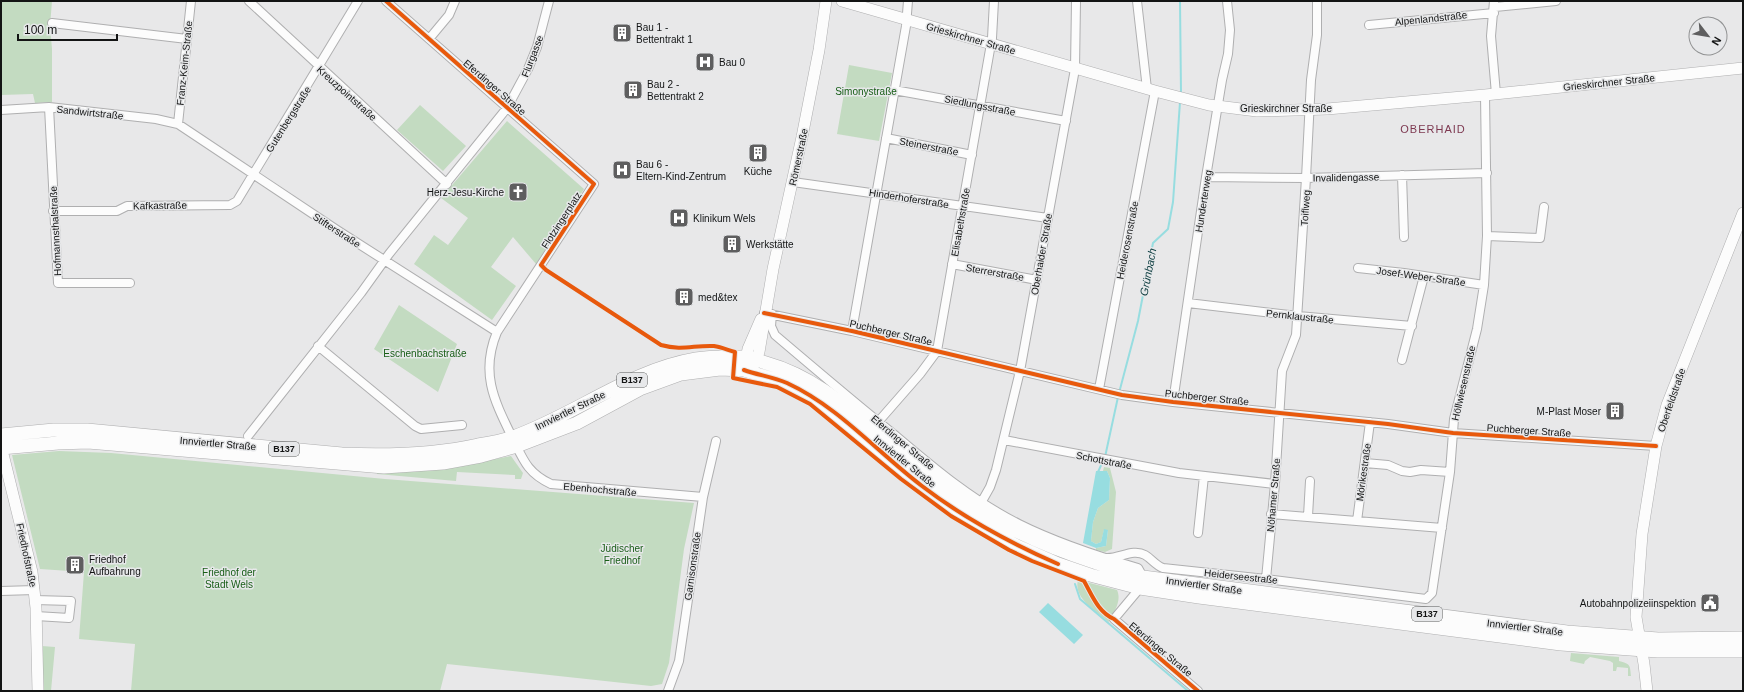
<svg xmlns="http://www.w3.org/2000/svg" width="1744" height="692" viewBox="0 0 1744 692" font-family="Helvetica,sans-serif">
  <rect width="100%" height="100%" fill="#e8e8e9"/>
  <!-- green -->
  <path fill="#c3dbc1" d="M1,1H52L50,26L52,49V102L35,103L33,94L1,95Z
    M849,65L892,73L879,141L837,134Z
    M420,105L466,146L443,171L397,130Z
    M507,121L584,189L536,264L513,237L491,267L516,286L492,320L414,264L434,235L448,245L468,218L441,198Z
    M399,305L457,344L438,392L374,349Z
    M59,451L111,453L385,479L694,503L684,549L669,663L662,684L651,686L447,664L440,691H131L135,644L79,639L84,572L40,569L12,455Z
    M511,456L523,473L521,479H515V475L457,472L456,481L377,474V471L441,469Z
    M1104,467L1110,468L1116,492L1112,549L1105,552L1096,550V548L1106,546L1108,530H1104L1101,542L1096,544L1091,541L1093,522L1098,508L1109,500L1110,478L1107,471H1103Z
    M1078,580L1117,590C1122,601 1114,612 1109,622C1097,612 1073,598 1078,580Z
    M42,646L55,647L51,691H43Z
    M1571,653L1619,657V661C1630,664 1630,664 1631,676H1628V668L1617,667L1616,671H1613V663L1610,661L1590,657L1585,661L1584,664L1570,661Z"/>
  <!-- water -->
  <path fill="#97dde0" d="M1096,471H1107L1110,478L1109,500L1098,508L1093,522L1091,541L1096,544L1101,542L1104,529L1108,530L1106,546L1096,548L1083,543Z
    M1048,603L1083,635L1074,644L1039,612Z"/>
  <g fill="none" stroke-linecap="round" stroke-linejoin="round">
    <!-- stream -->
    <path stroke="#97dde0" stroke-width="2" d="M1180,1L1181,94
      M1119,393L1138,321L1153,243L1168,229L1173,202L1180,102
      M1105,457L1118,397
      M1098,472L1103,461
      M1075,584L1080,599L1188,691"/>
    <!-- street casing -->
    <g stroke="#afafb0" stroke-width="10">
      <path id="street" d="M249,1L447,184
        M386,1L594,184L497,332C480,373 494,400 512,437C523,459 527,473 551,484L703,497
        M1137,1L1147,89
        M1494,1L1491,36L1496,94
        M1495,7L1556,1
        M52,23L187,39
        M1369,25L1494,13
        M429,39L449,15L455,1
        M894,90L1066,121
        M49,107L58,283H130
        M1,110L49,107L156,119L178,124L337,230L497,332
        M178,124L191,1
        M886,138L972,155
        M1402,175L1404,237
        M1206,177L1306,178L1487,173
        M793,182L1048,218
        M53,211H117L127,206L230,205L237,201L358,1
        M1487,236L1540,238L1544,207
        M952,264L1037,280
        M1358,268L1404,273L1484,285
        M1188,303L1298,316L1412,326
        M764,313L852,331L1122,395L1173,402L1388,424L1453,433L1656,446
        M772,314L771,326L775,335C815,369 855,403 896,436C935,469 973,501 1019,524C1057,543 1097,556 1138,568L1143,577L1140,588L1114,619L1198,691
        M852,331L906,26L908,1
        M318,346L415,426L421,429L462,425
        M1402,360L1424,276
        M1099,389L1155,91
        M1173,402L1206,177L1222,80L1228,54L1230,30L1227,1
        M878,422L920,374L937,351L992,38L994,1
        M248,436L361,293L389,254L507,108L528,69L537,47L549,1
        M1004,440L1179,473L1275,484
        M1365,463L1388,465L1402,471L1410,472L1421,470L1450,472
        M981,503L990,487L996,470L1020,371L1075,69L1076,1
        M1271,514L1442,528
        M1308,516L1310,481
        M1357,521L1370,422
        M1198,533L1204,476
        M1106,558C1119,559 1133,548 1145,555C1152,559 1155,565 1163,568L1266,579L1426,599L1432,593L1450,472L1454,419L1477,329L1484,285L1487,236L1485,95
        M1266,579L1275,484L1282,371L1296,335L1306,178L1311,80L1317,35V1
        M1,591L35,590
        M35,600L71,601L69,618L36,616
        M668,691L679,661L703,497L716,441"/>
    </g>
    <!-- secondary casing -->
    <g stroke="#afafb0" stroke-width="12">
      <path id="secondary" d="M842,1L1155,91L1209,105L1257,111L1327,109L1485,95L1743,68
        M745,364L748,349L761,319
        M753,367L759,352L773,269L802,137L819,50L826,1
        M1,446L32,572L36,608L38,691
        M1647,691L1644,664L1636,617L1642,534L1656,446L1667,405L1743,213"/>
    </g>
    <!-- primary casing -->
    <g stroke="#afafb0" stroke-width="14">
      <path id="primary" d="M1,435L54,430H87L342,454C388,456 433,455 478,445C490,443 502,441 513,437C575,415 630,370 696,359C712,356 728,357 744,357C751,357 759,361 766,363C813,376 847,407 884,438C912,462 940,486 971,506C1025,540 1083,560 1143,577L1567,632L1658,639L1743,638
        M1,448L58,443L88,442L384,467L443,463L481,456L517,446L577,423L640,389L681,374L720,369L744,370L786,383L815,398L942,501L985,529L1017,546L1058,564L1090,575L1140,588L1199,597L1561,644L1658,651H1743"/>
    </g>
    <!-- street -->
    <use href="#street" stroke="#fcfcfc" stroke-width="8"/>
    <!-- secondary -->
    <use href="#secondary" stroke="#fcfcfc" stroke-width="11"/>
    <!-- primary -->
    <use href="#primary" stroke="#fcfcfc" stroke-width="13"/>
    <!-- cycleway casing -->
    <g stroke="#e7e8ea" stroke-width="6">
      <path id="cycleway" d="M386,1L594,184L541,265L546,270L661,345C682,351 694,345 714,346C721,347 728,350 735,352L733,378L777,387L810,404L901,479L951,516L1009,550L1032,561L1084,581C1092,595 1098,612 1114,619L1198,691
        M764,313L852,331L1122,395L1173,402L1388,424L1453,433L1656,446
        M744,370C758,375 773,377 787,383C839,407 877,452 922,486C965,519 1008,542 1058,564"/>
    </g>
    <!-- cycleway -->
    <use href="#cycleway" stroke="#e8590c" stroke-width="4"/>
  </g>
  <!-- icons -->
  <defs>
    <g id="building-square" transform="scale(1)"><rect x="-9" y="-9" width="18" height="18" rx="4" fill="#5e5e5f" stroke="#e7e8ea"/><path d="M-4-6H4V6H1V3H-1V6H-4ZM-2.5-4.3h1.7v1.8h-1.7ZM.8-4.3h1.7v1.8H.8ZM-2.5-1h1.7V.8h-1.7ZM.8-1h1.7V.8H.8Z" fill="#fff"/></g>
    <g id="hospital-square" transform="scale(1)"><rect x="-9" y="-9" width="18" height="18" rx="4" fill="#5e5e5f" stroke="#e7e8ea"/><path d="M-5-5h3v3.5h4V-5h3V5h-3V1.5h-4V5h-3Z" fill="#fff"/></g>
    <g id="church-square" transform="scale(1)"><rect x="-9" y="-9" width="18" height="18" rx="4" fill="#5e5e5f" stroke="#e7e8ea"/><path d="M-1.2-6h2.4v3.5h3.3v2.4h-3.3V6h-2.4V-.1h-3.3v-2.4h3.3Z" fill="#fff"/></g>
    <g id="civic-square" transform="scale(1)"><rect x="-9" y="-9" width="18" height="18" rx="4" fill="#5e5e5f" stroke="#e7e8ea"/><path d="M-.6-6.5H3V-4.5H.6V-3L4-1V1h2V6H-6V1h2V-1L-.6-3ZM-1.2 2.5V6h2.4V2.5Z" fill="#fff"/></g>
  </defs>
  <g fill-rule="evenodd">
    <use href="#building-square" x="622" y="33"/>
    <use href="#hospital-square" x="705" y="62"/>
    <use href="#building-square" x="633" y="90"/>
    <use href="#building-square" x="758" y="153"/>
    <use href="#hospital-square" x="622" y="170"/>
    <use href="#church-square" x="518" y="192"/>
    <use href="#hospital-square" x="679" y="218"/>
    <use href="#building-square" x="732" y="244"/>
    <use href="#building-square" x="684" y="297"/>
    <use href="#building-square" x="1615" y="411"/>
    <use href="#building-square" x="75" y="565"/>
    <use href="#civic-square" x="1710" y="603"/>
  </g>
  <g text-anchor="middle" stroke-width="3" stroke-linejoin="round" paint-order="stroke">
    <!-- shield labels -->
    <g fill="#e7e8ea" stroke="#535454" stroke-width="1">
      <rect x="617" y="373" width="30" height="14" rx="3"/>
      <rect x="269" y="442" width="30" height="14" rx="3"/>
      <rect x="1412" y="607" width="30" height="14" rx="3"/>
    </g>
    <g font-size="9" font-weight="bold" fill="#131414">
      <text x="632" y="383">B137</text>
      <text x="284" y="452">B137</text>
      <text x="1427" y="617">B137</text>
    </g>
    <!-- street labels -->
    <g font-size="10" fill="#131414" stroke="#e7e8ea">
      <text transform="translate(1431 18) rotate(-6)" y="4">Alpenlandstraße</text>
      <text transform="translate(971 38) rotate(16)" y="4">Grieskirchner Straße</text>
      <text transform="translate(532 56) rotate(-69)" y="4">Flurgasse</text>
      <text transform="translate(184 63) rotate(-84)" y="4">Franz-Keim-Straße</text>
      <text transform="translate(1609 82) rotate(-6)" y="4">Grieskirchner Straße</text>
      <text transform="translate(495 87) rotate(41)" y="4">Eferdinger Straße</text>
      <text transform="translate(347 93) rotate(42)" y="4">Kreuzpointstraße</text>
      <text transform="translate(980 105) rotate(11)" y="4">Siedlungsstraße</text>
      <text x="1286" y="112">Grieskirchner Straße</text>
      <text transform="translate(90 112) rotate(6)" y="4">Sandwirtstraße</text>
      <text transform="translate(288 119) rotate(-58)" y="4">Gutenbergstraße</text>
      <text transform="translate(929 146) rotate(11)" y="4">Steinerstraße</text>
      <text transform="translate(798 157) rotate(-78)" y="4">Römerstraße</text>
      <text transform="translate(1346 177) rotate(-1)" y="4">Invalidengasse</text>
      <text transform="translate(909 198) rotate(9)" y="4">Hinderhoferstraße</text>
      <text transform="translate(1203 201) rotate(-81)" y="4">Hunderterweg</text>
      <text transform="translate(160 205) rotate(-1)" y="4">Kafkastraße</text>
      <text transform="translate(1305 208) rotate(-86)" y="4">Toiflweg</text>
      <text transform="translate(561 220) rotate(-57)" y="4">Flotzingerplatz</text>
      <text transform="translate(960 222) rotate(-80)" y="4">Elisabethstraße</text>
      <text transform="translate(337 230) rotate(33)" y="4">Stifterstraße</text>
      <text transform="translate(55 231) rotate(-93)" y="4">Hofmannsthalstraße</text>
      <text transform="translate(1127 240) rotate(-79)" y="4">Heiderosenstraße</text>
      <text transform="translate(1041 254) rotate(-80)" y="4">Oberhaider Straße</text>
      <text transform="translate(995 272) rotate(10)" y="4">Sterrerstraße</text>
      <text transform="translate(1421 276) rotate(8)" y="4">Josef-Weber-Straße</text>
      <text transform="translate(1300 316) rotate(6)" y="4">Pernklaustraße</text>
      <text transform="translate(891 332) rotate(13)" y="4">Puchberger Straße</text>
      <text transform="translate(1463 383) rotate(-77)" y="4">Höllwiesenstraße</text>
      <text transform="translate(1207 397) rotate(6)" y="4">Puchberger Straße</text>
      <text transform="translate(1671 400) rotate(-71)" y="4">Oberfeldstraße</text>
      <text transform="translate(570 410) rotate(-26)" y="4">Innviertler Straße</text>
      <text transform="translate(1529 430) rotate(4)" y="4">Puchberger Straße</text>
      <text transform="translate(903 442) rotate(40)" y="4">Eferdinger Straße</text>
      <text transform="translate(218 443) rotate(5)" y="4">Innviertler Straße</text>
      <text transform="translate(1104 460) rotate(11)" y="4">Schottstraße</text>
      <text transform="translate(905 461) rotate(39)" y="4">Innviertler Straße</text>
      <text transform="translate(1363 472) rotate(-82)" y="4">Mörikestraße</text>
      <text transform="translate(600 489) rotate(5)" y="4">Ebenhochstraße</text>
      <text transform="translate(1273 495) rotate(-85)" y="4">Nöhamer Straße</text>
      <text transform="translate(27 555) rotate(78)" y="4">Friedhofstraße</text>
      <text transform="translate(692 566) rotate(-82)" y="4">Garnisonstraße</text>
      <text transform="translate(1241 576) rotate(6)" y="4">Heiderseestraße</text>
      <text transform="translate(1204 585) rotate(8)" y="4">Innviertler Straße</text>
      <text transform="translate(1525 627) rotate(7)" y="4">Innviertler Straße</text>
      <text transform="translate(1161 649) rotate(40)" y="4">Eferdinger Straße</text>
    </g>
    <!-- poi labels -->
    <g font-size="10" fill="#131414" stroke="#e7e8ea" text-anchor="start">
      <text x="636" y="31">Bau 1 -<tspan x="636" dy="12">Bettentrakt 1</tspan></text>
      <text x="719" y="66">Bau 0</text>
      <text x="647" y="88">Bau 2 -<tspan x="647" dy="12">Bettentrakt 2</tspan></text>
      <text x="636" y="168">Bau 6 -<tspan x="636" dy="12">Eltern-Kind-Zentrum</tspan></text>
      <text x="758" y="175" text-anchor="middle">Küche</text>
      <text x="504" y="196" text-anchor="end">Herz-Jesu-Kirche</text>
      <text x="693" y="222">Klinikum Wels</text>
      <text x="746" y="248">Werkstätte</text>
      <text x="698" y="301">med&amp;tex</text>
      <text x="1601" y="415" text-anchor="end">M-Plast Moser</text>
      <text x="89" y="563">Friedhof<tspan x="89" dy="12">Aufbahrung</tspan></text>
      <text x="1696" y="607" text-anchor="end">Autobahnpolizeiinspektion</text>
    </g>
    <!-- park labels -->
    <g font-size="10" fill="#175d16" stroke="#e7e8ea">
      <text x="866" y="95">Simonystraße</text>
      <text x="425" y="357">Eschenbachstraße</text>
      <text x="622" y="552">Jüdischer<tspan x="622" dy="12">Friedhof</tspan></text>
      <text x="229" y="576">Friedhof der<tspan x="229" dy="12">Stadt Wels</tspan></text>
    </g>
    <!-- neighbourhood labels -->
    <g font-size="11" letter-spacing="1" fill="#7e384f" stroke="#e7e8ea">
      <text x="1433" y="133">OBERHAID</text>
    </g>
    <!-- water labels -->
    <g font-size="11" font-style="italic" fill="#0d3d3f" stroke="#e7e8ea">
      <text transform="translate(1148 272) rotate(-79)" y="4">Grünbach</text>
    </g>
  </g>
  <!-- border -->
  <rect width="1744" height="692" fill="none" stroke="#131414" stroke-width="4"/>
  <!-- north arrow -->
  <g transform="translate(1708 36) rotate(121)"><circle r="19" fill="#e7e8ea" stroke="#929394"/>
  <path d="M0-3L7 15L0 10L-7 15Z" fill="#5e5e5f"/>
  <text y="-6" font-size="11" font-weight="bold" text-anchor="middle" fill="#131414">N</text>
  </g>
  <!-- scale -->
  <path d="M18 34v6h99v-6" fill="none" stroke="#131414" stroke-width="2"/>
  <text x="24" y="34" font-size="12" fill="#131414" stroke="#e7e8ea" stroke-width="3" paint-order="stroke">100 m</text>
</svg>
